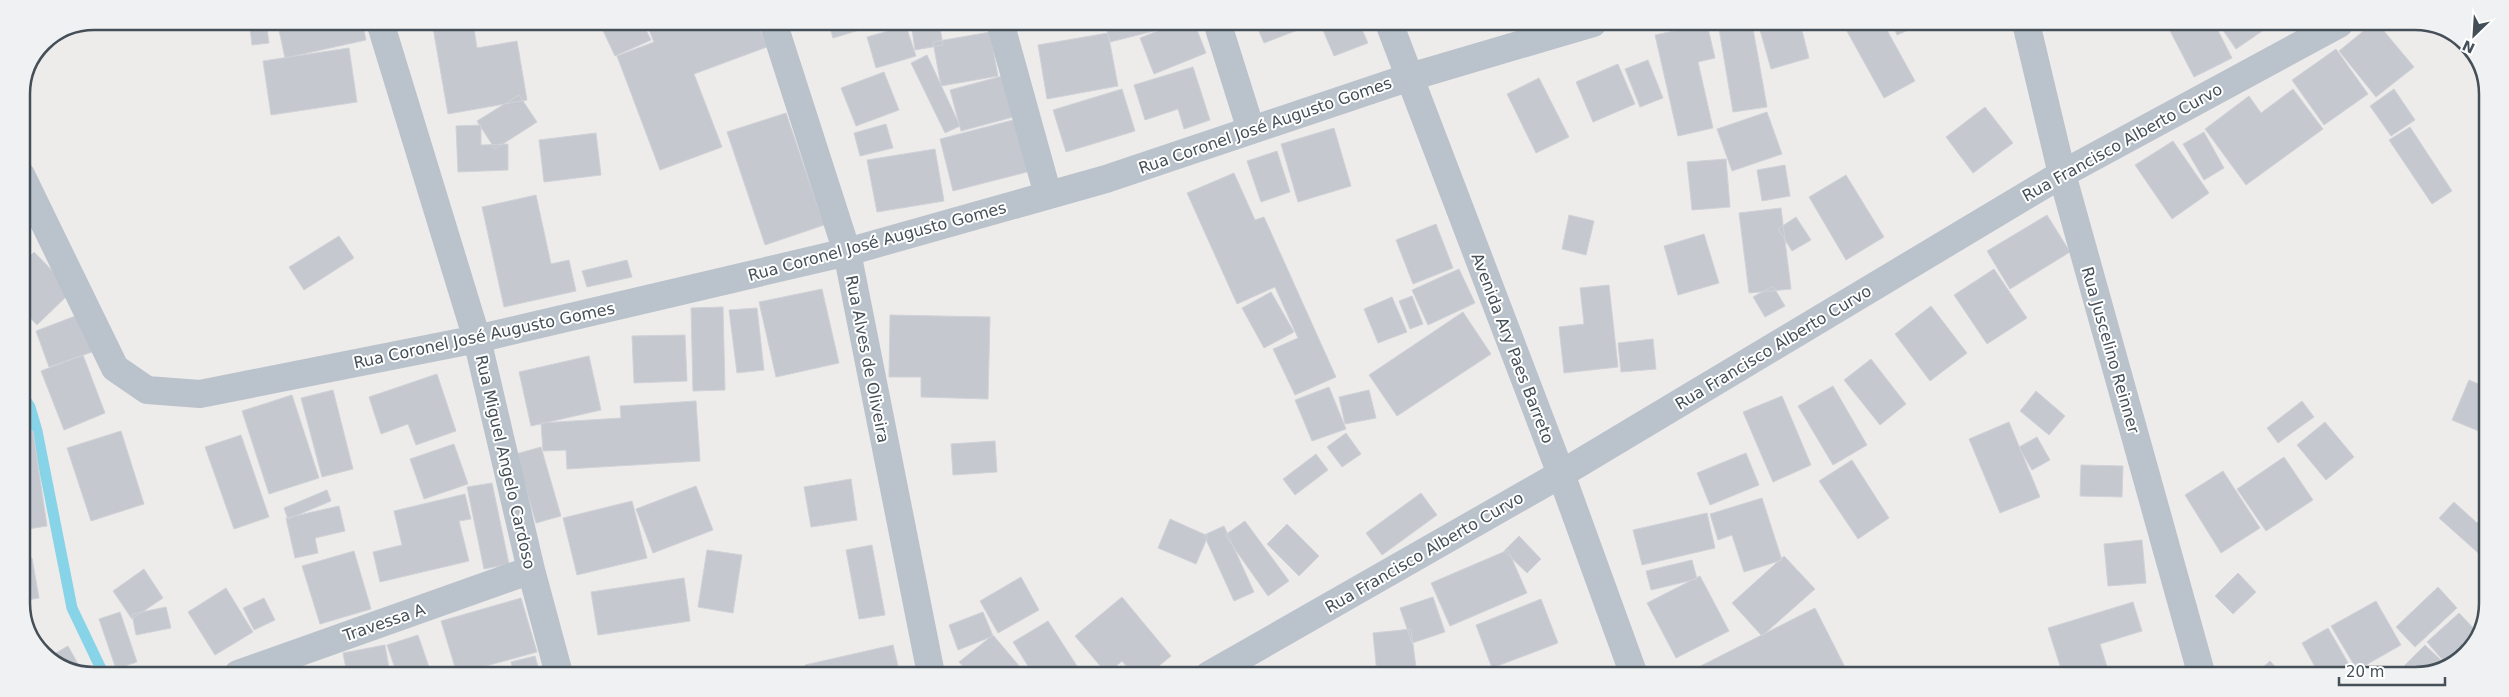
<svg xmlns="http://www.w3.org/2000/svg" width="2509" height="697" viewBox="0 0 2509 697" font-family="'DejaVu Sans',sans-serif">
  <rect width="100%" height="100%" fill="#eeebeb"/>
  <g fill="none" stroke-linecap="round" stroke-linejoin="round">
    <!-- stream -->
    <path stroke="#87d3e8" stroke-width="11" d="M21,393L30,407L37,431L72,608L103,673"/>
  </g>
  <!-- building -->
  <path fill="#c5c8ce" stroke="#cfd2d7" d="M227,21H266L269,43L252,45L250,28L229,30Z
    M277,21L362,22L366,40L285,58Z
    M432,22H473L477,48L517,41L527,100L448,114Z
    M481,22H502V29L482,30Z
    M513,22H531L519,30Z
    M599,22H642L651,40L615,56Z
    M646,22H757L767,47L694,74L722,147L660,170L617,56L654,42Z
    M828,22H886L833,38Z
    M911,22H939L943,45L915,50Z
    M1105,22H1186V23L1110,42Z
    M1180,22H1194L1206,53L1154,74L1140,38Z
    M1255,22L1316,23L1264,43Z
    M1320,23H1359L1368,43L1334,56Z
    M1718,23H1752L1767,107L1733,112Z
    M1758,23H1800L1809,58L1771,69Z
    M1845,23H1883L1915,81L1884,98L1843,24Z
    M1892,23H1925L1897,35Z
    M2166,23H2214L2232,58L2194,77Z
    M2218,23H2274L2236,49Z
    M1707,24L1715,58L1698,62L1713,128L1678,136L1655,35Z
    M2372,24H2378L2414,67L2376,97L2339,51Z
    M906,26L916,56L876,68L867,37Z
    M990,32L998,76L941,86L933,42Z
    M1108,33L1118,86L1047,99L1038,45Z
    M349,48L357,102L271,115L263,61Z
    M2336,49L2368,94L2324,125L2292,80Z
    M927,55L960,126L945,133L911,63Z
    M1648,60L1663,98L1640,107L1625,69Z
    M1618,64L1635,104L1593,122L1576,82Z
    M1193,67L1210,120L1184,129L1178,109L1145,120L1134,85Z
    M884,72L899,110L856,126L841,88Z
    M1006,75L1017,116L961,131L950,90Z
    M1539,78L1569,137L1536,153L1507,94Z
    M1122,89L1135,131L1066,152L1053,110Z
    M2293,89L2323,129L2246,185L2205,129L2249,96L2261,113Z
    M2394,89L2415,120L2391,136L2370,106Z
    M519,95L537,122L495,149L477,121Z
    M1985,107L2013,143L1973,173L1946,137Z
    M1767,112L1782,154L1732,171L1717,129Z
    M786,113L824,225L765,245L727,132Z
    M1017,119L1031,171L953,191L940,139Z
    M886,124L893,148L860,156L854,133Z
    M481,125V145L508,144V170L458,172L456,126Z
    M2410,127L2452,191L2432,204L2389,140Z
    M1334,128L1351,186L1298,202L1281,144Z
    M2204,132L2224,168L2204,180L2183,144Z
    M596,133L601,175L544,182L539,140Z
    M2173,141L2209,193L2172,219L2135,165Z
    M935,149L944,201L877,212L867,160Z
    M1277,151L1290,192L1261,202L1247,161Z
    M1726,159L1730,207L1692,210L1687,162Z
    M1785,165L1790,196L1762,201L1757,170Z
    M1234,173L1255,220L1264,217L1336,377L1295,395L1273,349L1298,338L1275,287L1237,304L1187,193Z
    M1846,175L1884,237L1846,260L1809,197Z
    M536,195L551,264L569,260L576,291L504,307L482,207Z
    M1781,208L1791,289L1749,293L1739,213Z
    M1569,215L1594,221L1586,255L1562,249Z
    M2047,215L2070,252L2010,289L1987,251Z
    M1796,217L1811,240L1792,251L1778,229Z
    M1436,224L1453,268L1413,284L1396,240Z
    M1704,234L1719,283L1678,295L1664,246Z
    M339,236L354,258L304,290L289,267Z
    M34,252L72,291L37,325L21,308V265Z
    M627,260L632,277L587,287L582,271Z
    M1459,269L1475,303L1428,325L1412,290Z
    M1994,269L2027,318L1987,344L1954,295Z
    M1609,285L1618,367L1564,373L1559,327L1584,324L1580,288Z
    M1773,286L1785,306L1765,317L1753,297Z
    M822,289L839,363L776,377L759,302Z
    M1271,292L1294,332L1264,348L1242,308Z
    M1412,296L1423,324L1410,329L1399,301Z
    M1392,297L1407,332L1378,343L1364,309Z
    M1931,306L1967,353L1930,381L1895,334Z
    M723,307L725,390L693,391L691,308Z
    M757,308L764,370L737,373L729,310Z
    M1463,312L1491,354L1397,416L1369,375Z
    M78,315L92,352L49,367L36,331Z
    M890,315L990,317L988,399L921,397V377H889Z
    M685,335L687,381L634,383L632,336Z
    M1653,339L1656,369L1621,372L1618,343Z
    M83,355L105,413L64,430L41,371Z
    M589,356L601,410L531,426L519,372Z
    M1871,359L1906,404L1880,425L1844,380Z
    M437,374L456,431L416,445L408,424L381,434L369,397Z
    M2469,380L2486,387V434L2452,420Z
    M1833,386L1867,445L1833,465L1798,406Z
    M1329,387L1346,429L1312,441L1295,400Z
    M333,390L353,469L322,477L301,398Z
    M1369,390L1376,418L1345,424L1339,397Z
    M2036,391L2065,416L2049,435L2020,411Z
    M292,395L319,478L269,494L242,411Z
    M1782,396L1811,465L1773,482L1743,412Z
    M696,401L700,461L567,469L566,450L543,451L541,423L621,418L620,406Z
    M2302,401L2314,417L2278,443L2267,428Z
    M2009,422L2040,497L2000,513L1969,439Z
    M2325,422L2354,457L2326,480L2297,445Z
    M33,431L47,526L21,530V432Z
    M121,431L144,504L91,521L67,448Z
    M1346,433L1361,454L1342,467L1327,447Z
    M241,435L269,517L234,529L205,447Z
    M2037,437L2050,460L2032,470L2019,447Z
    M995,441L997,472L953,475L951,444Z
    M454,444L468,484L424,499L410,459Z
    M541,447L561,516L536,523L516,454Z
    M1746,453L1759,485L1710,505L1697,473Z
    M1316,454L1328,470L1295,495L1283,479Z
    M2284,457L2313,500L2266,531L2237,489Z
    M1852,460L1889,518L1858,539L1819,481Z
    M2081,465L2123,466L2122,497L2080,496Z
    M2223,471L2260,528L2221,553L2185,495Z
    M851,479L857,520L811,527L804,487Z
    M492,483L509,564L484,569L467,487Z
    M696,486L713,530L653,553L636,509Z
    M327,490L331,501L288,519L284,508Z
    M1421,493L1437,515L1382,555L1366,533Z
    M465,494L471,519L459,521L469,561L380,582L373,552L402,545L394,511Z
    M1762,498L1782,560L1744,572L1732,535L1718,540L1710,514Z
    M632,501L647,558L577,575L563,518Z
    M2454,502L2477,523L2486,514V560L2439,518Z
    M339,506L345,531L315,538L318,553L295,558L286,518Z
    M1707,513L1715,548L1642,565L1633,530Z
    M1170,519L1208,536L1196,564L1158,548Z
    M1245,521L1289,581L1268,596L1225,535Z
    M1287,524L1319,556L1299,576L1267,544Z
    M1224,526L1254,592L1234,601L1204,535Z
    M1519,536L1541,559L1527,573L1504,551Z
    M2142,540L2146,583L2108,586L2104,544Z
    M872,545L885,615L859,619L846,550Z
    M707,550L742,555L733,613L698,607Z
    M1508,550L1527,593L1450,626L1431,583Z
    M354,551L371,609L320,624L302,566Z
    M1784,556L1815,589L1762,636L1732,603Z
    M32,558L39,598L21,601V560Z
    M1692,560L1697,579L1651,590L1646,571Z
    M144,569L163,598L132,619L113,591Z
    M2238,573L2256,592L2233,614L2215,596Z
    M1700,576L1729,631L1676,658L1647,603Z
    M1021,577L1039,610L998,633L980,601Z
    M684,578L690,621L598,635L591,592Z
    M2438,587L2457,608L2415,647L2396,627Z
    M226,588L253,632L215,655L188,612Z
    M1122,597L1171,656L1149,674H1133L1122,661L1107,674L1075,636Z
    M1433,597L1445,632L1412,643L1400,608Z
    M264,598L275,620L254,630L243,608Z
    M521,598L537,652L457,674L441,621Z
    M1541,599L1558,643L1492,668L1476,625Z
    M2376,601L2401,645L2357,670L2331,626Z
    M2133,602L2142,631L2100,644L2109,673L2101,675H2063L2048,628Z
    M166,607L171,628L136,635L132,614Z
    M1815,608L1849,675H1683Z
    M120,612L137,662L116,669L99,619Z
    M983,612L993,636L958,650L949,625Z
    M2459,613L2478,633L2460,661L2447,665L2427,642Z
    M1048,621L1077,666L1064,674H1033L1013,642Z
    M2328,628L2354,673L2349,676H2320L2302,643Z
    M1411,629L1417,675H1368L1377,674L1373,633Z
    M418,635L431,673L445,668L447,674H397L387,645Z
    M993,635L1026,674H969L959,662Z
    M385,645L390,674H347L343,653Z
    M893,645L900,674H807L805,665Z
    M2425,645L2446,665L2416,676H2408L2401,669Z
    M68,646L83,673H75L49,657Z
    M535,656L540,674H514L511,662Z
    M2270,661L2284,676H2253Z
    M2377,666L2387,676H2367Z"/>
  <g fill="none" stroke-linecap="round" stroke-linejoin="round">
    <!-- street -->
    <path stroke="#bac3cb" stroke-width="28" d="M380,22L477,339L531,570L559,674
      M773,22L847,252L931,674
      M1000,22L1048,195
      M1217,22L1251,130
      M1389,23L1561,474L1634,675
      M2026,23L2062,174L2202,676
      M21,175L115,368L147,390L200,394L477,339L847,252L1106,179L1410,77L1593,23
      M238,674L531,570
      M1209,675L1561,474L2062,174L2339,24"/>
  </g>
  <g text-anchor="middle" stroke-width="4" stroke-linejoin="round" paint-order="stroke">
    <!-- street labels -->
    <g font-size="16" fill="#444f58" stroke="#fff">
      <text transform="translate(1265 125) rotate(-19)" y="6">Rua Coronel José Augusto Gomes</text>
      <text transform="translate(2122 142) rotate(-29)" y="6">Rua Francisco Alberto Curvo</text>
      <text transform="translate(877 241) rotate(-15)" y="6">Rua Coronel José Augusto Gomes</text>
      <text transform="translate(484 335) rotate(-12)" y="6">Rua Coronel José Augusto Gomes</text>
      <text transform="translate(1773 347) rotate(-31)" y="6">Rua Francisco Alberto Curvo</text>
      <text transform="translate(1513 348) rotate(69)" y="6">Avenida Ary Paes Barreto</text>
      <text transform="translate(2111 350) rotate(74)" y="6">Rua Juscelino Reinner</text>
      <text transform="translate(868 359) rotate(79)" y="6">Rua Alves de Oliveira</text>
      <text transform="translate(506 462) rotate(77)" y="6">Rua Miguel Angelo Cardoso</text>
      <text transform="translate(1424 552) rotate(-30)" y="6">Rua Francisco Alberto Curvo</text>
      <text transform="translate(384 622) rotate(-19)" y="6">Travessa A</text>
    </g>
  </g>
  <!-- crop -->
  <path d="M0 0H2509V697H0ZM94 30H2415A64 64 0 0 1 2479 94V603A64 64 0 0 1 2415 667H94A64 64 0 0 1 30 603V94A64 64 0 0 1 94 30Z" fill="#f0f1f2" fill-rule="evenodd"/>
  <path fill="none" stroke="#444f58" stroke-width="2.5" d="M94 30H2415A64 64 0 0 1 2479 94V603A64 64 0 0 1 2415 667H94A64 64 0 0 1 30 603V94A64 64 0 0 1 94 30Z"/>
  <!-- north arrow -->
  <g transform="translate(2474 35) rotate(205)" stroke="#ffffff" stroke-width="4" paint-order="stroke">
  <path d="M0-4L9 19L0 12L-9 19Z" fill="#444f58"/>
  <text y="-8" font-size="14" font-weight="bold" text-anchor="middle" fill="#444f58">N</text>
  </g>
  <!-- scale -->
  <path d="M2339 677v8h106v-8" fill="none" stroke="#444f58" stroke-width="2.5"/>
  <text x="2346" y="677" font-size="15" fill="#444f58" stroke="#ffffff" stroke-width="4" paint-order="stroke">20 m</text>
</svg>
